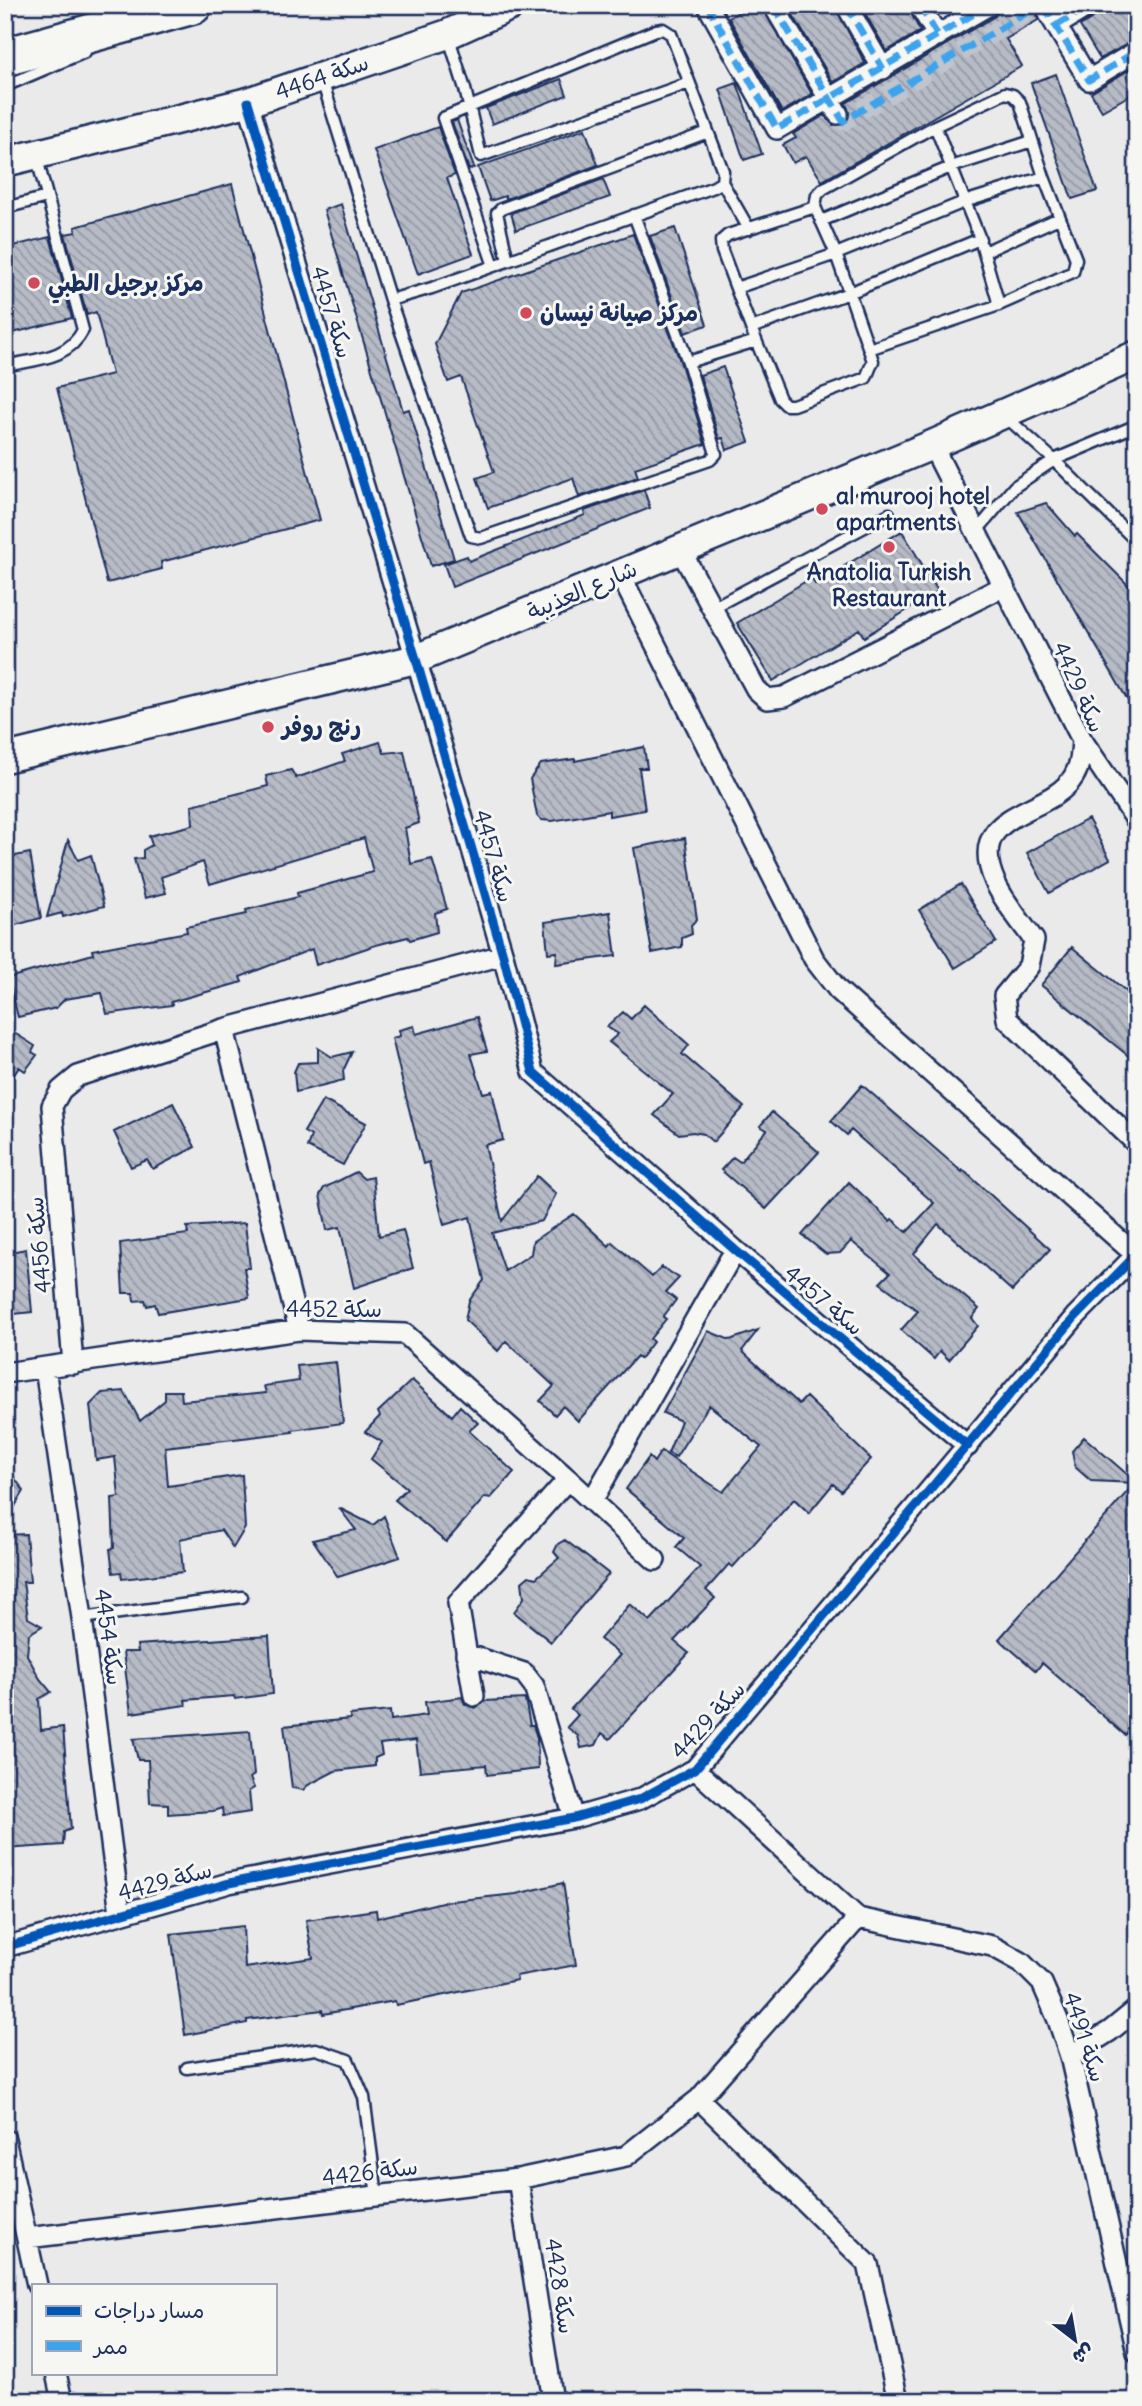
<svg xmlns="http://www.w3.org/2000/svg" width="1142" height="2406" viewBox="0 0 1142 2406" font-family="Delius,'Playpen Sans Arabic',sans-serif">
  <defs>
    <pattern id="building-back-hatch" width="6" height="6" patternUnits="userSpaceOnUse" patternTransform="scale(1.75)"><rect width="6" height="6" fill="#b6bbc6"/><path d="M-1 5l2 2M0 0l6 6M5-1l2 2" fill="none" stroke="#9398a4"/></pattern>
  </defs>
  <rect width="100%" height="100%" fill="#e9eae9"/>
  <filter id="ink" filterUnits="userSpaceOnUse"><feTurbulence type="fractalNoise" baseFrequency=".0143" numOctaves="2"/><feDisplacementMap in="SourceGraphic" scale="14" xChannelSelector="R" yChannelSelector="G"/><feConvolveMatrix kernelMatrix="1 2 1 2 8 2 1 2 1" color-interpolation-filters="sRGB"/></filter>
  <g filter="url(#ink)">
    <!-- building -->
    <path fill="url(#building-back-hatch)" stroke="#1b2f5e" stroke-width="2" d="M749,5H761L812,94L782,112L729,18Z
      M787,5H834L865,63L833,82Z
      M860,5H907L920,31L887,51Z
      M1001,5H1041L1037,14L1038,20L1006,39L1022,66L822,181L806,156L793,163L783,145L796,138L793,134L825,115L833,125L845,124L850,115L846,103L995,16Z
      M1102,5H1137V39L1100,59L1080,26L1097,15Z
      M1137,65V91L1102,111L1091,93Z
      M1056,74L1097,191L1072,199L1031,83Z
      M561,79L567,95L492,124L486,108Z
      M737,83L762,154L744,160L720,89Z
      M457,120L474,168L469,170L452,122Z
      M438,127L455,175L447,178L473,254L418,274L374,150Z
      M585,129L598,165L506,199L505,196L490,201L478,167Z
      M603,179L610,197L516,230L511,213Z
      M232,184L320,520L161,562L162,569L107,583L57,388L112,374L96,312L87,315L65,234L76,232L75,227Z
      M341,204L403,411L409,409L454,559L431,566L324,210Z
      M675,228L707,325L685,333L650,236Z
      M633,234L681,364L705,444L635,468L638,477L579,497L573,478L488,508L477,478L494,472L461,377L448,382L435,344L461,293Z
      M50,237L72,318L5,335V248Z
      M723,367L749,442L727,450L723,438L719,439L700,375Z
      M644,490L650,508L452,587L444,564L467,556L469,561L585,515L584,511Z
      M1046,503L1075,536L1077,534L1137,594V716L1018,512Z
      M902,531L938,591L864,637L859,629L773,681L737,623L811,578L815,584Z
      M380,742L384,753L404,751L419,823L405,828L411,864L432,859L447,909L435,913L437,932L410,940L408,937L376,945L316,965L312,949L240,977L242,982L171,1002L172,1005L107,1014L102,993L65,999L56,1008L18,1017L8,978L93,954L92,950L187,932L186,927L247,914L246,910L298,897L297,893L373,872L364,838L210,884L203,862L161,877L166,893L145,898L134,859L143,858V850L152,845L149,836L193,825L192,805L268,786L266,776L291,770L296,778L345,761L342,754Z
      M644,747L647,768H639L645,810L609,816V811L552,821L542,820L537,816L530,779L541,764L575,759V761Z
      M1088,819L1110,859L1049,893L1027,853Z
      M685,838L697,919L691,925L692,934L682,938V947L652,953L634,848Z
      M68,840L78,860L91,855L104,906L63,917L62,913L47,917Z
      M30,853L41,918L5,928V858Z
      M961,884L996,942L955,968L919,910Z
      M610,912L616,956L556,964L557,952L548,953L545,922Z
      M1072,947L1137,1000V1063L1041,985Z
      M644,1005L689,1045L682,1054L744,1107L713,1142L704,1134L693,1132L679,1134L654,1115L673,1094L609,1042L618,1034L607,1027L623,1012L631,1019Z
      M477,1017L487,1051L471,1054L483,1093L492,1091L503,1140L485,1145L502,1221L537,1176L556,1194L542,1221L492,1233L505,1271L531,1254L533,1241L574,1214L609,1246L612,1242L652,1277L662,1267L679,1278L666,1292L676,1300L663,1317L666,1319L650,1339L653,1342L640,1359L637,1356L578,1421L563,1406L555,1415L540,1401L554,1386L506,1341L498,1351L465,1320L469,1301L484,1280L470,1217L444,1225L429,1162L423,1164L406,1097L392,1038L400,1036L399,1030L414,1026L416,1034Z
      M5,1027L35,1046L32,1052L37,1055L25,1071L19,1067L5,1089Z
      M318,1048L332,1057L352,1052L343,1071L344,1080L296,1092L294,1072L298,1063L318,1062Z
      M862,1085L962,1172L963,1170L1050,1249L1012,1291L938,1224L914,1254L979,1309L972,1318L978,1326L949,1360L940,1351L934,1359L901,1330L918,1311L880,1283L890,1273L851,1241L840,1253L826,1254L802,1235L849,1182L890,1221L892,1219L907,1232L934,1203L851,1130L847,1135L831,1121Z
      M323,1100L366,1123L343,1165L307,1147L311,1136L304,1132Z
      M173,1103L195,1147L153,1169L147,1160L131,1167L114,1132Z
      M772,1112L819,1152L766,1209L721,1170L733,1157L740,1162L767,1130L760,1126Z
      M356,1172L364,1179L373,1177L379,1236L403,1230L413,1268L354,1288L340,1227L327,1230L320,1195L324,1188Z
      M245,1223L250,1268H244L249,1298L158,1313L155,1304L147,1306L145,1300L134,1301L133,1293H123L120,1243L188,1234L187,1227Z
      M26,1249L32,1312L5,1315V1253Z
      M758,1330L742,1351L799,1404L806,1397L871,1459L841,1491L833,1484L809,1513L794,1499L733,1567L729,1564L706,1590L715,1598L674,1641L689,1653L610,1739L602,1733L596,1745L581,1748L578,1736L567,1727L578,1715L571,1709L620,1655L600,1639L630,1604L650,1621L700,1567L676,1547L684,1538L626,1489L649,1457L654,1462L661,1451L723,1492L761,1447L709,1405L676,1457L668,1453L681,1421L663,1413L708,1331L730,1340Z
      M336,1362L343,1423L292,1430L293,1432L165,1447L168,1486L242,1475L245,1528L233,1548L221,1530L180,1539L183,1572L122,1579L121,1572L113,1573L110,1549L114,1548L112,1498L119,1497L115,1457L96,1460L90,1405L102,1393L124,1391L140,1421L165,1400V1391H181L182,1401L266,1393L264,1386L299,1381L297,1366Z
      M412,1380L452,1416L460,1406L478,1423L469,1431L514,1472L491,1498L485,1497L446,1542L395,1500L407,1488L371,1459L382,1442L365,1432L380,1416L378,1412Z
      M1084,1437L1136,1482L1137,1480V1722L1125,1735L1042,1663L1036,1671L999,1639L1135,1483L1091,1481L1075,1467L1072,1451Z
      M5,1465L24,1491L5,1523Z
      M339,1508L373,1525L384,1516L400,1557L338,1577L313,1540L356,1530Z
      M26,1534L30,1582H23L28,1618L42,1626L29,1634L27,1655L40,1679L51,1692L39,1699L41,1730L63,1727L71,1829L64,1832L63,1845L5,1849V1535Z
      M565,1540L609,1574L551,1642L514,1612L524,1598L522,1582L529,1576L536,1578L559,1558L554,1552L558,1544Z
      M269,1636L273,1694L235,1699L234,1696L185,1700L186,1705L131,1713L123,1652H138L137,1645Z
      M462,1697L465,1704L475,1708L485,1701L525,1699L530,1725H533L537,1738L538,1769L487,1775L486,1765L420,1771L416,1740L380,1744L382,1755L375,1758V1766L335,1771L308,1785L303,1790L292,1788L284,1726L350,1719V1715L390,1711L391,1720L427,1715L425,1702Z
      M250,1731L254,1775L250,1778L254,1788L249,1791L251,1812L223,1816L222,1808L213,1811L168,1814V1804L150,1803L148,1760H138L133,1739Z
      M563,1883L576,1965L516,1976L517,1980L396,2005L395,2001L323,2014L322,2010L247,2020V2023L185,2035L171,1934L243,1926L245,1968L313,1958L306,1920L376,1910L377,1918L442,1902L516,1894Z"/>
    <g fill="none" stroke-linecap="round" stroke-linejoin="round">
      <!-- street-tunnel -->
      <path stroke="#c0c5cd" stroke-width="19" stroke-dasharray="19 10" stroke-linecap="butt" d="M838,114L843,121L1040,5"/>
      <!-- lane casing -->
      <g stroke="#1b2f5e" stroke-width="15">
        <path id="lane" d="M448,35L465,89L481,156L689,83
          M322,80L390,300L432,288L714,187L722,182L723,171L671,34L663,29L656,30L443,118L494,266
          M5,86L85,52
          M722,182L749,229
          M5,208L47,197
          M634,215L688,362
          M821,221L951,167L1032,141
          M982,246L999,305
          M984,252L1059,218
          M508,261L497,213L501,209L708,132
          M736,288L836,254L964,202L1044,177
          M390,300L471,536L481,538L710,460L716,454L688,362L756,341
          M751,328L780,399L786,405H793L866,378L873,361L836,254L815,207L817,195L823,189L935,126L980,239L849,293L751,328L722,251L721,241L728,235L815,207
          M869,349L999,305L1073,272L1076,259L1044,177L1020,102L1013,95L1005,93L935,126
          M5,366C35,359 68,360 83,330L36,155
          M1006,417L1054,460L1137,542
          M976,532L1014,487L1054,460L1137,425
          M712,608L889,514
          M82,1618L242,1597
          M187,2068L316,2049L348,2060L364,2097L377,2196
          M5,2218L21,2210"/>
      </g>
      <!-- street casing -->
      <g stroke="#1b2f5e" stroke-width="24">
        <path id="street" d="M713,5L709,8L777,129L989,5
          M773,5L838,114
          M846,5L883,69
          M919,5L938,36
          M1049,14L1089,80L1137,51
          M1056,26L1090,5
          M248,102L416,659L503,955L533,1072L735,1250L968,1446
          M932,445L1082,740C1081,753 1081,764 1074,776C1050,817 963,809 995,882C1004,902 1021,922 1034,940L1029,966L1004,996L1007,1019L1137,1144
          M680,549L756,689L767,699L784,697L1004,586
          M620,574L814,959L838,990L1136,1255
          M1082,740L1137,821
          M224,1029L299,1330
          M73,1364L52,1106L61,1090L78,1076L224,1029L503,955
          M45,1368L82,1618L120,1913
          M5,1373L299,1330L405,1334L568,1479L655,1560
          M592,1501L735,1250
          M466,1654L524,1673L534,1686L574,1818
          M474,1696L458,1603L568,1479
          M695,1769L858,1918L992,1946L1021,1962L1042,1983L1058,2020L1070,2056L1137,2352
          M5,1947L229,1883L574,1818L640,1799L695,1769L1075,1317L1137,1254
          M1070,2056L1110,2031L1137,2009
          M699,2099L868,2264L898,2401
          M5,2139L37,2285
          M518,2179L553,2401
          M27,2238L518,2179L626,2156L699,2099L858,1918
          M56,2373L62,2401"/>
      </g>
      <!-- secondary casing -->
      <g stroke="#1b2f5e" stroke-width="33">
        <path id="secondary" d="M5,162L248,102L448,34L512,5
          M5,758L416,659L932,445L1137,355"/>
      </g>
      <!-- highway casing -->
      <g stroke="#1b2f5e" stroke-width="42">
        <path id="highway" d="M5,57L193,5"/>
      </g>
      <!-- lane -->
      <use href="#lane" stroke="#f6f6f2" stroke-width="10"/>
      <!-- street -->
      <use href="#street" stroke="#f6f6f2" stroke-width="19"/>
      <!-- secondary -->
      <use href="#secondary" stroke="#f6f6f2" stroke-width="28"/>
      <!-- highway -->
      <use href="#highway" stroke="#f6f6f2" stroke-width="37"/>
      <!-- quiet -->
      <path stroke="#3da3ed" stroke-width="7" stroke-dasharray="14 7" stroke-linecap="butt" d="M713,5L709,8L777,129L989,5
        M773,5L843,121L1040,5
        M846,5L883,69
        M919,5L938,36
        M1043,5L1089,80L1137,51
        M1056,26L1090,5"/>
      <!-- cycleway casing -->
      <g stroke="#f6f6f2" stroke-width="13">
        <path id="cycleway" d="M248,102L416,659L503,955L533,1072L735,1250L968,1446
          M5,1947L229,1883L574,1818L640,1799L695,1769L1075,1317L1137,1254"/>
      </g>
      <!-- cycleway -->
      <use href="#cycleway" stroke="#0057b8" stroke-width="9"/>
    </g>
  </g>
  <!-- markers -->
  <g fill="#d1495b" stroke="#f6f6f2" stroke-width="2.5">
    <circle cx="34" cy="283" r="7"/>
    <circle cx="526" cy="313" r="7"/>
    <circle cx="822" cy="509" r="7"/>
    <circle cx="889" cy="547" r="7"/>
    <circle cx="268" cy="727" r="7"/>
  </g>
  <g text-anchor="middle" stroke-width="6" stroke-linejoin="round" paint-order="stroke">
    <!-- street labels -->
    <g font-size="23" fill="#1b2f5e" stroke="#f6f6f2">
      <text transform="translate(322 77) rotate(-19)" y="8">سكة 4464</text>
      <text transform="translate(332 312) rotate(73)" y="8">سكة 4457</text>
      <text transform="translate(582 590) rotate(-23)" y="8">شارع العذيبة</text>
      <text transform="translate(1079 687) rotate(66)" y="8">سكة 4429</text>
      <text transform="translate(494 856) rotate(74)" y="8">سكة 4457</text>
      <text transform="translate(39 1245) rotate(-95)" y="8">سكة 4456</text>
      <text transform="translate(824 1300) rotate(40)" y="8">سكة 4457</text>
      <text x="334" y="1317">سكة 4452</text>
      <text transform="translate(109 1637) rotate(82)" y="8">سكة 4454</text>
      <text transform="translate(708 1720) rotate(-47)" y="8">سكة 4429</text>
      <text transform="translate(165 1881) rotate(-15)" y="8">سكة 4429</text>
      <text transform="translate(1085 2037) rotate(72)" y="8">سكة 4491</text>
      <text transform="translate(370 2172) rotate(-7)" y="8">سكة 4426</text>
      <text transform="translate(560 2286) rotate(81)" y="8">سكة 4428</text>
    </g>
    <!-- poi labels -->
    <g font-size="23" font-weight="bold" fill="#1b2f5e" stroke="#f6f6f2" text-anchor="start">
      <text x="48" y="291">مركز برجيل الطبي</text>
      <text x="540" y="321">مركز صيانة نيسان</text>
      <text x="836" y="504">al murooj hotel<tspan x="836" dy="26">apartments</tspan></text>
      <text x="889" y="580" text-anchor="middle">Anatolia Turkish<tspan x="889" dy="26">Restaurant</tspan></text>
      <text x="282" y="735">رنج روفر</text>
    </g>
  </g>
  <!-- margin -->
  <rect width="1142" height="2406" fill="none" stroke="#f6f6f2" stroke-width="28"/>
  <rect x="14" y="14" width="1114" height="2378" fill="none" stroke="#1b2f5e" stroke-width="2.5" filter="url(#ink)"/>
  <!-- legend -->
  <rect x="32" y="2284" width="245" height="91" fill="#f6f6f2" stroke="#9ea6b7" stroke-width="2"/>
  <rect x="46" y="2306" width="35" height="10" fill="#0057b8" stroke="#9ea6b7" stroke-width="2"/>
  <text x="94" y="2318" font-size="21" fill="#1b2f5e">مسار دراجات</text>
  <rect x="46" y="2341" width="35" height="10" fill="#3da3ed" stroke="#9ea6b7" stroke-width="2"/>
  <text x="94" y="2354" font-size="21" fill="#1b2f5e">ممر</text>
  <!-- north arrow -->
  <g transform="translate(1075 2340) rotate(149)" stroke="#f6f6f2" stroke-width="5" paint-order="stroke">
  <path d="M0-5L12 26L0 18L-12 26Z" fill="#1b2f5e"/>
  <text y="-10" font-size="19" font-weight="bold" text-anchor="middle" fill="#1b2f5e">ش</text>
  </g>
</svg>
